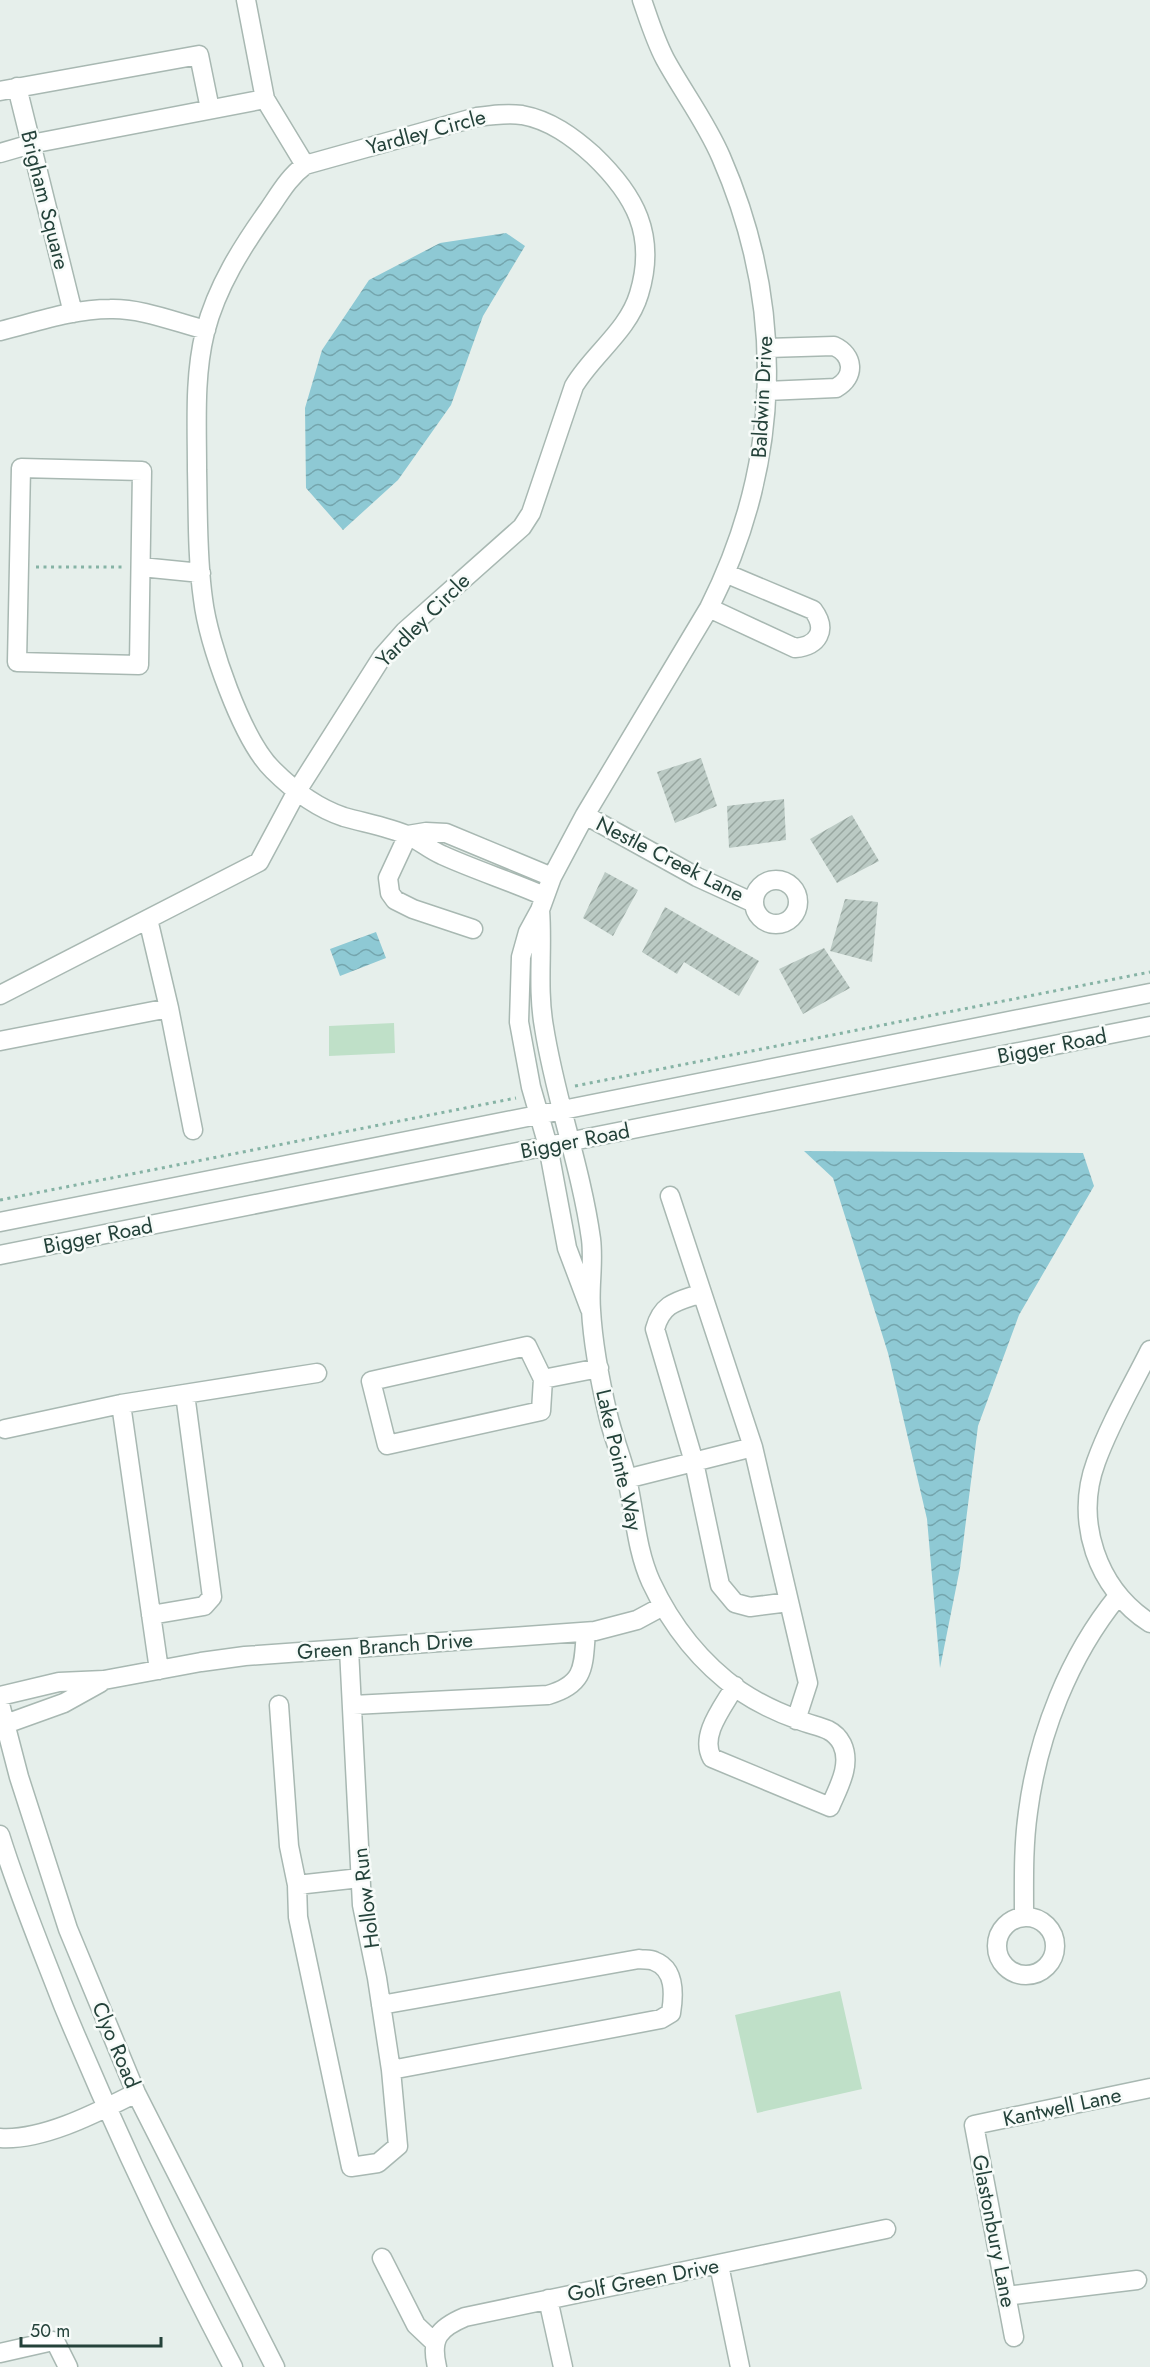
<svg xmlns="http://www.w3.org/2000/svg" width="1150" height="2367" viewBox="0 0 1150 2367" font-family="Jost,sans-serif">
  <defs>
    <pattern id="water-waves" width="16" height="10" patternUnits="userSpaceOnUse" patternTransform="scale(1.5)"><rect width="16" height="10" fill="#8ec9d4"/><path d="M0 5q4-4 8 0t8 0" fill="none" stroke="#74a5ad"/></pattern>
    <pattern id="building-hatch" width="6" height="6" patternUnits="userSpaceOnUse" patternTransform="scale(1.5)"><rect width="6" height="6" fill="#bbcac4"/><path d="M-1 1l2-2M0 6l6-6M5 7l2-2" fill="none" stroke="#98a6a0"/></pattern>
  </defs>
  <rect width="100%" height="100%" fill="#e6efeb"/>
  <!-- park -->
  <path fill="#bfe0c8" d="M394,1023L395,1053L329,1056V1026Z
    M840,1991L862,2089L757,2113L735,2015Z"/>
  <!-- water -->
  <path fill="url(#water-waves)" d="M506,233L525,246L483,316L451,405L398,480L343,530L306,488L305,408L322,350L369,280L440,243Z
    M376,932L386,958L340,976L330,949Z
    M804,1151L1083,1153L1094,1186L1019,1315L978,1426L960,1568L940,1668L927,1519L888,1353L833,1178Z"/>
  <!-- building -->
  <path fill="url(#building-hatch)" d="M701,758L717,806L675,823L657,772Z
    M784,799L786,840L729,848L727,806Z
    M852,815L879,861L837,883L810,839Z
    M605,872L638,890L613,936L583,918Z
    M845,899L878,902L872,962L830,951Z
    M665,907L759,961L739,996L684,962L677,974L642,952Z
    M824,948L850,988L803,1014L779,969Z"/>
  <g fill="none" stroke-linecap="round" stroke-linejoin="round">
    <!-- minor casing -->
    <g stroke="#a8b8b2" stroke-width="21">
      <path id="minor" d="M246,0L265,99L305,165
        M17,87L73,313
        M0,91L199,55L210,109
        M0,153L31,144L265,99
        M0,331C36,322 73,309 110,309C141,308 175,322 206,330
        M766,391L836,388C856,377 854,355 834,346L767,348
        M21,468L142,471L139,665L17,662Z
        M141,567L201,573
        M709,608L795,648C818,646 828,630 813,610L725,573
        M585,815L697,877L754,903
        M408,835L388,878L390,893L395,900L413,909L473,929
        M408,835L426,832L446,833L552,877
        M754 902a22 22 0 1 1 44 0a22 22 0 1 1-44 0Z
        M540,910C543,949 537,988 544,1027C555,1098 581,1167 591,1239C594,1263 589,1287 591,1310C593,1345 600,1381 608,1415C613,1437 622,1457 627,1479C635,1513 636,1549 651,1582C671,1625 701,1663 740,1691C758,1703 779,1713 799,1720C808,1724 819,1726 828,1730C834,1733 839,1738 842,1744C852,1765 838,1788 830,1807L712,1758C699,1735 724,1706 735,1686
        M148,919L169,1008L193,1130
        M0,995L259,862L297,791L382,657L405,631L522,527L531,513L574,386C593,354 628,331 639,294C657,235 635,195 593,155C573,137 550,120 522,115C507,113 492,115 477,117L305,165C289,177 280,193 269,209C242,247 217,286 205,332C194,377 197,423 197,470C198,512 197,557 203,599C208,642 242,740 273,770C293,790 317,808 344,817C365,823 389,827 409,836C420,841 430,850 442,855C475,870 510,881 544,896
        M0,1041L169,1008
        M670,1196L753,1447L808,1683L796,1720
        M0,1222L1150,993
        M0,1255L1150,1026
        M702,1293C679,1301 662,1302 655,1329L694,1462L720,1585L735,1603L750,1607L789,1602
        M590,1309L567,1248L548,1146L531,1087L519,1022L521,957L528,932L540,910L552,877L585,815L709,608C782,463 786,306 721,157C706,122 683,92 665,59C655,40 649,20 642,0
        M1150,1350C1132,1386 1110,1423 1096,1462C1074,1521 1097,1589 1150,1623
        M543,1379L527,1346L371,1381L387,1445L541,1411L543,1379L599,1368
        M121,1404L159,1670
        M5,1429L121,1404L317,1373
        M626,1479L753,1447
        M151,1615L204,1606L212,1597L185,1394
        M0,1696L59,1682L104,1680L201,1662L245,1656L595,1631L637,1620L663,1606
        M0,1704L19,1777L68,1929L136,2093L275,2367
        M279,1705L289,1846L297,1885L360,1878
        M353,1705L548,1695C586,1684 583,1666 586,1632
        M0,1726L64,1703L100,1683
        M0,1835C18,1893 41,1948 63,2005C114,2128 171,2249 233,2367
        M297,1885L298,1917L351,2167L378,2163L398,2146L391,2070L377,1978L362,1905L349,1649
        M1024,1917C1024,1882 1023,1847 1028,1812C1038,1735 1069,1656 1118,1596
        M997 1946a29 29 0 1 1 58 0a29 29 0 1 1-58 0Z
        M381,2005L639,1959C644,1960 650,1959 654,1961C676,1969 674,1995 671,2013L661,2019L391,2070
        M0,2138C43,2141 98,2112 136,2093
        M382,2258L416,2325L435,2343
        M719,2265L740,2367
        M1006,2296L1137,2280
        M548,2299L563,2367
        M1014,2337L974,2125L1150,2088
        M0,2353L53,2341L56,2343L68,2367
        M437,2367C430,2338 439,2328 465,2317L886,2229"/>
    </g>
    <!-- path -->
    <path stroke="#86b3a5" stroke-width="3" stroke-dasharray="3 4.5" stroke-linecap="butt" d="M36,567H122
      M575,1086L1150,972
      M0,1200L516,1098"/>
    <!-- minor -->
    <use href="#minor" stroke="#fff" stroke-width="18"/>
  </g>
  <g text-anchor="middle" stroke-width="5" stroke-linejoin="round" paint-order="stroke">
    <!-- street labels -->
    <g font-size="21" fill="#24423a" stroke="#f7fbf9">
      <text transform="translate(426 132) rotate(-15)" y="7">Yardley Circle</text>
      <text transform="translate(45 200) rotate(76)" y="7">Brigham Square</text>
      <text transform="translate(762 397) rotate(-87)" y="7">Baldwin Drive</text>
      <text transform="translate(423 620) rotate(-45)" y="7">Yardley Circle</text>
      <text transform="translate(670 859) rotate(27)" y="7">Nestle Creek Lane</text>
      <text transform="translate(1052 1046) rotate(-11)" y="7">Bigger Road</text>
      <text transform="translate(575 1141) rotate(-11)" y="7">Bigger Road</text>
      <text transform="translate(98 1236) rotate(-11)" y="7">Bigger Road</text>
      <text transform="translate(619 1460) rotate(77)" y="7">Lake Pointe Way</text>
      <text transform="translate(385 1646) rotate(-4)" y="7">Green Branch Drive</text>
      <text transform="translate(366 1898) rotate(-97)" y="7">Hollow Run</text>
      <text transform="translate(116 2045) rotate(67)" y="7">Clyo Road</text>
      <text transform="translate(1062 2107) rotate(-12)" y="7">Kantwell Lane</text>
      <text transform="translate(994 2231) rotate(79)" y="7">Glastonbury Lane</text>
      <text transform="translate(643 2280) rotate(-11)" y="7">Golf Green Drive</text>
    </g>
  </g>
  <!-- scale -->
  <path d="M21 2337v9h140v-9" fill="none" stroke="#24423a" stroke-width="3"/>
  <text x="30" y="2337" font-size="18" fill="#24423a" stroke="#f7fbf9" stroke-width="4.5" paint-order="stroke">50 m</text>
</svg>
